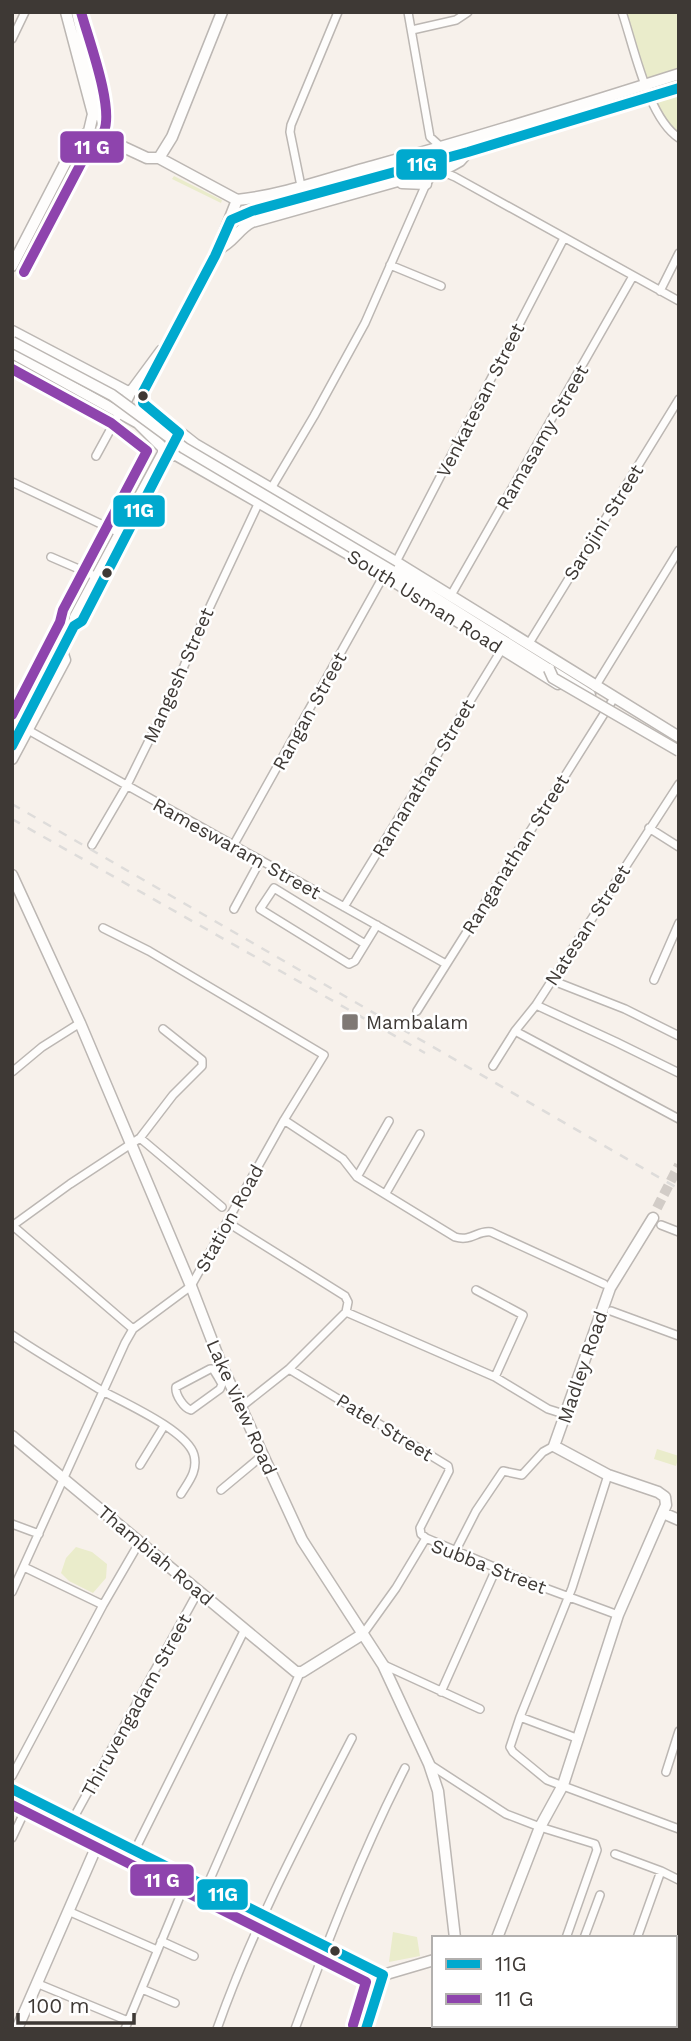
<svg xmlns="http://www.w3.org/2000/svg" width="691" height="2041" viewBox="0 0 691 2041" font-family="'Work Sans',sans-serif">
  <rect width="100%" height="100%" fill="#f7f1eb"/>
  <!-- green -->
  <path fill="#eaeccb" d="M625,12H679V71L646,81Z
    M679,89V136L660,113L652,98Z
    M174,176L222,200L221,203L172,179Z
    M657,1449L679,1456L676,1466L654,1459Z
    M76,1547L92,1552L107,1564L106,1578L93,1593L69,1581L61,1573L66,1558Z
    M393,1932L417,1937L420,1956L389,1962Z"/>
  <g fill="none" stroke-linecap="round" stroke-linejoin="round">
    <!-- secondary-tunnel -->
    <path stroke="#d2ccc7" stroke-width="10" stroke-dasharray="10 5" stroke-linecap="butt" d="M12,746L56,663
      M657,1208L679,1165"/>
    <!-- street casing -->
    <g stroke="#bcb7b3" stroke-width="10">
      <path id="street" d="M408,12L430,137L441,147
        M622,12C634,47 648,118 679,138
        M412,30L456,20L468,12
        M12,39L25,12
        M301,186L290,132L291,125L338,12
        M390,265L441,286
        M660,291L679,253
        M96,456L120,412
        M12,482L122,534
        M269,492L314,416L365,323L426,184L432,176L448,174L455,177L679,301
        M51,557L95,576
        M396,562L564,238
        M450,597L633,276
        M528,645L679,399
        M595,687L679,550
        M28,730L446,964
        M649,828L679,847
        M92,845L126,787L175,688L198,632L260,500
        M233,846L384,575
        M344,907L502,649
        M234,909L260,861
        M365,944L274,888L260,909L349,964L355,961L377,925
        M551,980L625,1009L679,1036
        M654,980L679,923
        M536,1005L616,1042L679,1073
        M417,1011L614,698
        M515,1031L679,1119
        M493,1066L515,1031L536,1005L679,784
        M12,1072L42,1047L80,1023
        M284,1120L343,1159L357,1177L455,1237C472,1242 477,1230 491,1232L604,1284
        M140,1138L222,1207
        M357,1177L389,1121
        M386,1193L420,1134
        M230,1224L345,1296L348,1302L346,1312L495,1377L548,1409L567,1415
        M661,1225L679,1232
        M12,1226L70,1184L140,1138L173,1095L202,1066V1060L163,1029
        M13,1226L133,1329
        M476,1290L523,1315L495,1377
        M611,1311L679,1336
        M12,1335C40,1354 70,1371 99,1389C122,1402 187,1430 194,1455C198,1471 189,1481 181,1494
        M289,1369L448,1466L449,1471L420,1528L421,1534L426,1538
        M218,1377L222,1384L220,1389L191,1410C184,1408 175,1395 176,1387L210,1369H213L218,1377L226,1373
        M241,1407L289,1369L346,1312
        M140,1465L164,1426
        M608,1475L572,1588L520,1717L510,1747L513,1752L547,1780L679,1829
        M221,1490L263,1455
        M12,1524L39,1534
        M455,1552L476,1511L503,1471L522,1475L543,1452L554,1446
        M24,1567L103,1605
        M12,1592L125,1343L133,1329L191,1286L284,1120L324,1055L149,951L103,928
        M363,1634L396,1588L426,1538L534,1584L618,1615
        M384,1665L480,1709
        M441,1692L496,1569
        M520,1717L579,1739
        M429,1764L506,1814L540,1827L595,1844L597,1850L566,1938
        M666,1772L679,1731
        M12,1776L103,1605L139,1543
        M73,1819L199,1590
        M12,1838L31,1798
        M135,1850L245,1629
        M615,1854L661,1871L679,1880
        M207,1886L300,1673
        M68,1911L157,1950
        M584,1938L600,1895
        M637,1938L661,1871
        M161,1941L194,1956
        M36,1983L128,2021
        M142,1989L175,2003
        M675,1990L679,1983
        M637,2025L644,2029
        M125,2029L188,1877
        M217,2029C253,1927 303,1833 352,1738
        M295,2029C328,1940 362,1852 405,1768
        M439,2029L440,2025
        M570,2029L571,2025
        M656,2029L658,2025"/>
    </g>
    <!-- secondary casing -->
    <g stroke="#bcb7b3" stroke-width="13">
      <path id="secondary" d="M66,12L93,114L89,131
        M77,12L105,132L110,140
        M89,131L147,158H159L237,200
        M159,158L172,137L222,12
        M402,183L426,184
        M237,200L215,256L143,392V403L195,444L396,562L679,737
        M237,200C284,195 332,177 377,165C478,137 579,106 679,74
        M231,220L252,211L468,152L679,88
        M218,249C233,243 238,229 252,222L451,166L460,161L468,152
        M12,266L75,144L89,131
        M12,331L130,393
        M12,353L138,423L163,448V453L75,617L74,626L56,663
        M121,411L130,393L161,351
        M168,456L176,455L364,563L558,684
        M392,571L590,695
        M74,626L82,621L139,508
        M12,724L52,652L62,651
        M12,759L65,660L62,651
        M12,875L80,1023L191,1286L221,1364L302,1540L383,1665L429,1764L438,1791L455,1938
        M12,1436L296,1672H302L363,1634
        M663,1513L679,1520
        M12,1789L383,1975
        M497,1938L540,1827L563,1785L618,1615L666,1505L665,1497L658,1492L608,1475L554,1446L610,1288L653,1218
        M383,1975L434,1960
        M17,2029L102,1834
        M366,2029L383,1975"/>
    </g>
    <!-- street -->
    <use href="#street" stroke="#fefdfc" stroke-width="7"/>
    <!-- secondary -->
    <use href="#secondary" stroke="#fefdfc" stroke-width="10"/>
    <!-- rail -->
    <path stroke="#dedcda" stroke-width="2.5" stroke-dasharray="9 9" stroke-linecap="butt" d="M12,804L679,1189
      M12,819L425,1053"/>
    <!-- secondary-bridge casing -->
    <g stroke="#bcb7b3" stroke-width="13" stroke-linecap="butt">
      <path id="secondary-bridge" d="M12,342L112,395L184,448L392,571
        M549,669L553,678L679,751"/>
    </g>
    <!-- secondary-bridge -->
    <use href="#secondary-bridge" stroke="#fefdfc" stroke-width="10"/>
    <!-- bus-1 casing -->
    <g stroke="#fff" stroke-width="16">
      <path id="bus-1" d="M12,746L74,626L82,621L179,433L143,403V392L215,256L231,220L252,211L468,152L679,88
        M12,1789L383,1975L366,2029"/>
    </g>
    <!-- bus-2 casing -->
    <g stroke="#fff" stroke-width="16">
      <path id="bus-2" d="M24,272L87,152C93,146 101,139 104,131C114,107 88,38 81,12
        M12,369L111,423L147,451L63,610L60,622L12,715
        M12,1805L366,1982L353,2025"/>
    </g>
    <!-- bus-1 -->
    <use href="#bus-1" stroke="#00a9ce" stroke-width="10"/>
    <!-- bus-2 -->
    <use href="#bus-2" stroke="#8e44ad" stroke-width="10"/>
  </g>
  <!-- markers -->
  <g fill="#3e3935" stroke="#fff" stroke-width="2.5">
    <circle cx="143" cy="396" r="6"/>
    <circle cx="107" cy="573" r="6"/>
    <circle cx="335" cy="1951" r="6"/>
  </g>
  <rect fill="#7f7975" stroke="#fff" stroke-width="2.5" x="341" y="1013" width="18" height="18" rx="3.5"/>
  <g text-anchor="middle" stroke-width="5" stroke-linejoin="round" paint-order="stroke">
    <!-- street labels -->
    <g font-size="19" fill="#3e3935" stroke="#fff">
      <text transform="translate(480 400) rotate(-63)" y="7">Venkatesan Street</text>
      <text transform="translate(542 437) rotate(-60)" y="7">Ramasamy Street</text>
      <text transform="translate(603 522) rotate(-58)" y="7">Sarojini Street</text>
      <text transform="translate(425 601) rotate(32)" y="7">South Usman Road</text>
      <text transform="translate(178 675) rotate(-66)" y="7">Mangesh Street</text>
      <text transform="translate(309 711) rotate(-61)" y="7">Rangan Street</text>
      <text transform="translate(423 778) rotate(-59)" y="7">Ramanathan Street</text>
      <text transform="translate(237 848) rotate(29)" y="7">Rameswaram Street</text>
      <text transform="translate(515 854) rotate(-58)" y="7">Ranganathan Street</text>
      <text transform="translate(587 925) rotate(-57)" y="7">Natesan Street</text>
      <text transform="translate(229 1218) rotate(-61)" y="7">Station Road</text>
      <text transform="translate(582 1367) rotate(-71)" y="7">Madley Road</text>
      <text transform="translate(242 1407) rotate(66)" y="7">Lake View Road</text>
      <text transform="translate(385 1427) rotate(32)" y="7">Patel Street</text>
      <text transform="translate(156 1555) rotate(40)" y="7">Thambiah Road</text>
      <text transform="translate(489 1566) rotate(21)" y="7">Subba Street</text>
      <text transform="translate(136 1705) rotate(-61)" y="7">Thiruvengadam Street</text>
    </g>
    <!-- poi labels -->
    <g font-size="19" fill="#3e3935" stroke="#fff" text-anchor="start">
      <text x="366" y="1029">Mambalam</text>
    </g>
  </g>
  <g stroke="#fff" stroke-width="2.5">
    <rect x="59" y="130" width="66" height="34" rx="7" fill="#8e44ad"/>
    <rect x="395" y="148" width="53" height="33" rx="7" fill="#00a9ce"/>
    <rect x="112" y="494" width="54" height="34" rx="7" fill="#00a9ce"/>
    <rect x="129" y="1863" width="66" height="34" rx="7" fill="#8e44ad"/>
    <rect x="196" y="1878" width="53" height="33" rx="7" fill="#00a9ce"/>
  </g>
  <g font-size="19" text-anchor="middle" font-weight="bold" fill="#fff">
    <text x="92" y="154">11 G</text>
    <text x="422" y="171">11G</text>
    <text x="139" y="517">11G</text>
    <text x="162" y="1887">11 G</text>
    <text x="223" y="1901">11G</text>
  </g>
  <!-- border -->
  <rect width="691" height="2041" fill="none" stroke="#3e3935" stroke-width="28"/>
  <!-- legend -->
  <rect x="432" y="1936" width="245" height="91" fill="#ffffff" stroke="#b2b0ae" stroke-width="2"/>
  <rect x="446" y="1959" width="35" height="10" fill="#00a9ce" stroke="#b2b0ae" stroke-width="2"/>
  <text x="495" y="1971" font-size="21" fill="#3e3935">11G</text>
  <rect x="446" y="1994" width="35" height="10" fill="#8e44ad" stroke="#b2b0ae" stroke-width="2"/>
  <text x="495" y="2006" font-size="21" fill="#3e3935">11 G</text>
  <!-- scale -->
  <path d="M18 2013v10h116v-10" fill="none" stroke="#3e3935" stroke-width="3.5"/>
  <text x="28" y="2013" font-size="21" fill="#3e3935" stroke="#ffffff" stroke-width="5" paint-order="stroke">100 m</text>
</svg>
